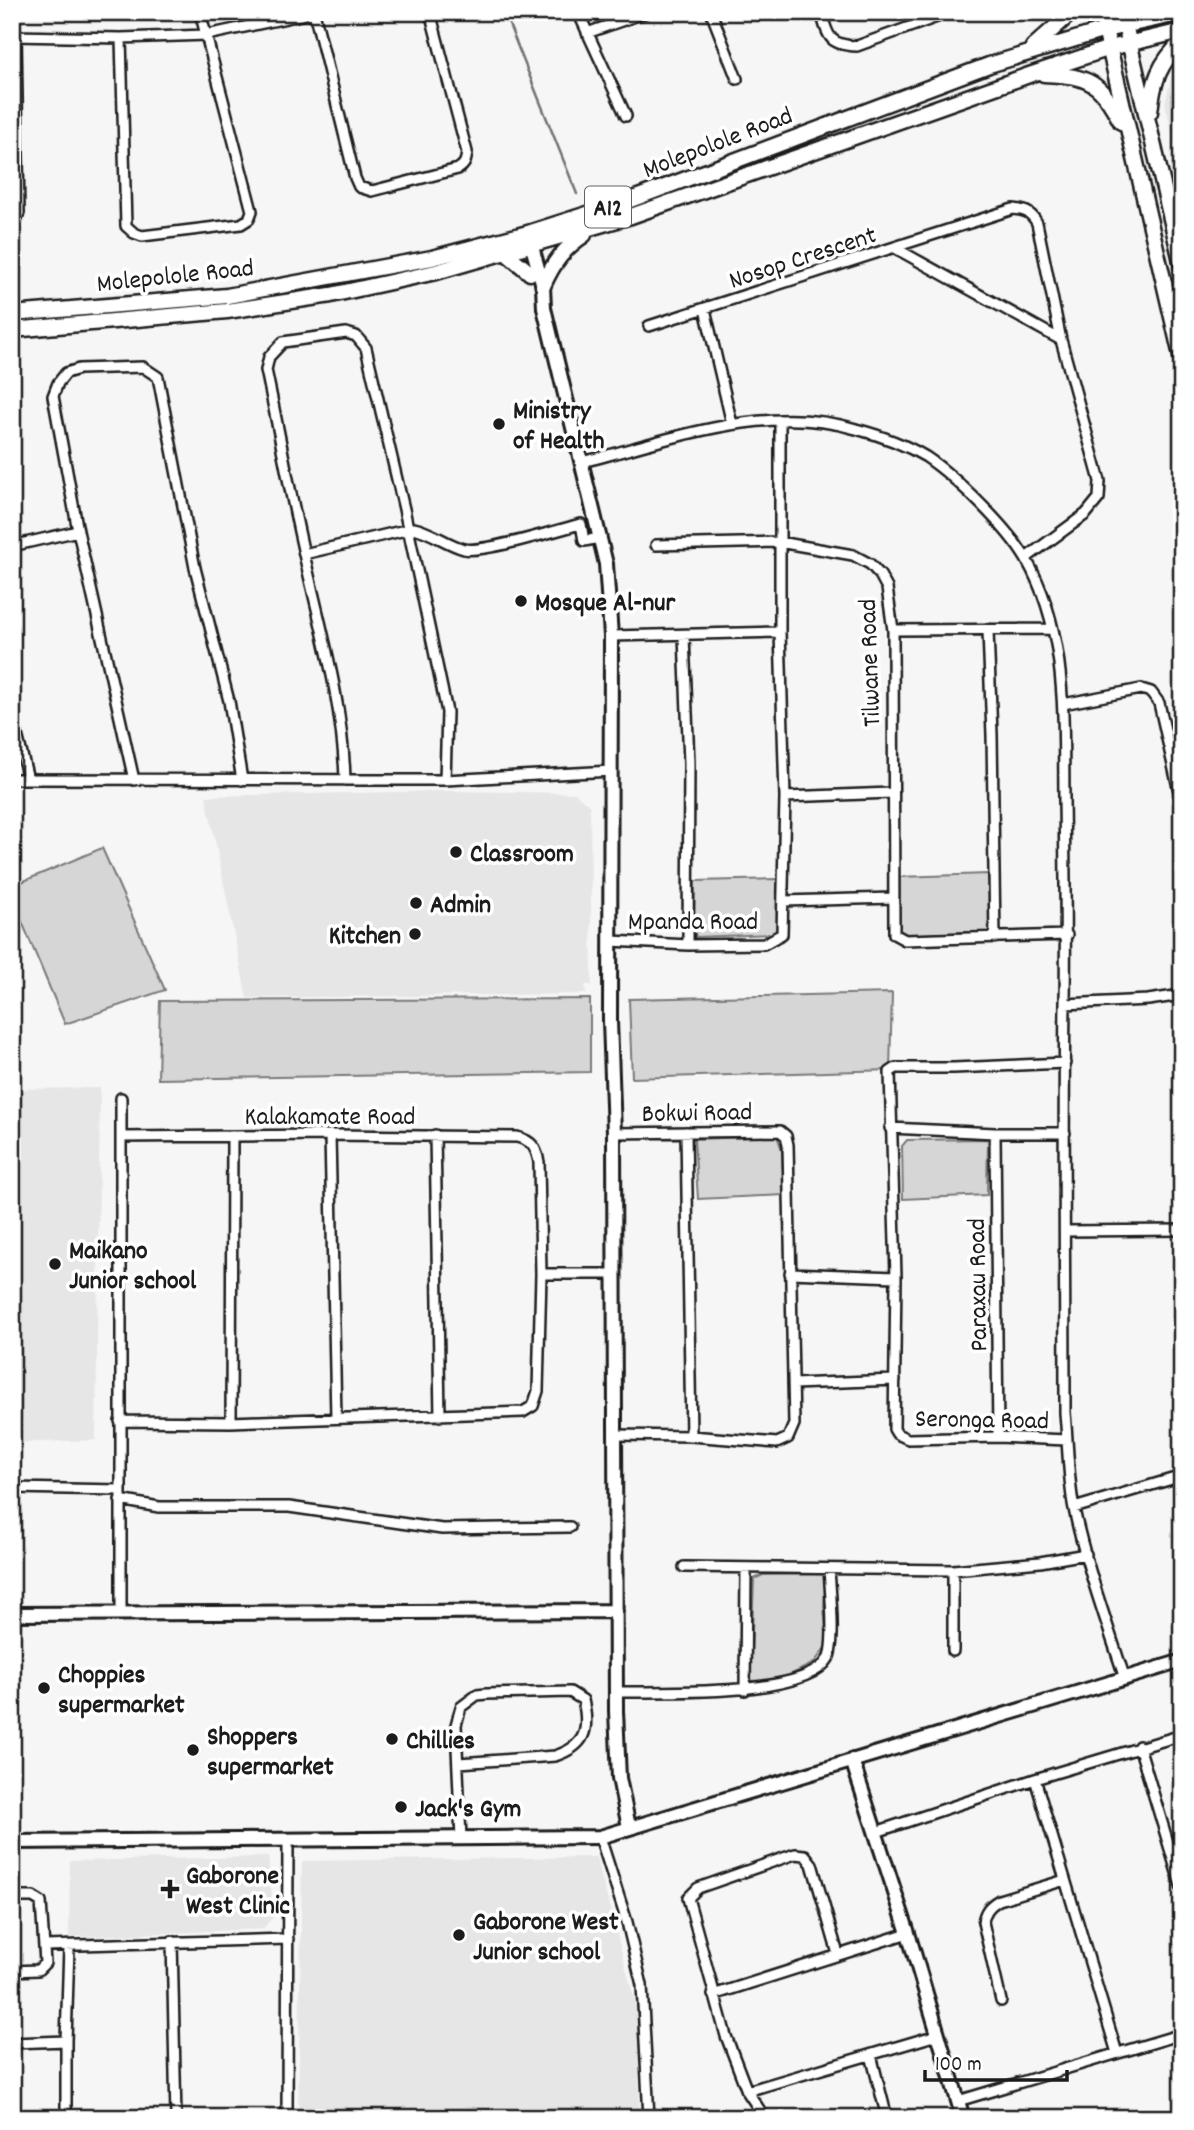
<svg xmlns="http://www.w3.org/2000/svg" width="1194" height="2130" viewBox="0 0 1194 2130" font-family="Dekko,sans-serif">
  <rect width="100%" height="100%" fill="#f6f6f6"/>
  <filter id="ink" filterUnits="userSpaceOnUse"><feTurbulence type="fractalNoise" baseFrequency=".0143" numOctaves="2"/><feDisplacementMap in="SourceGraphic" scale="14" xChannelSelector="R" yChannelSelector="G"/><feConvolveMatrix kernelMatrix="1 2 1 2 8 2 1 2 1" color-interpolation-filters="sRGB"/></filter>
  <g filter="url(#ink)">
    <!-- built -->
    <path fill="#e6e6e6" d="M1182,61V175L1165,103L1174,66Z
      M445,791L575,793L590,806L592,985H585L586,994L247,998L206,796Z
      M100,1088L96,1440L12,1443V1089Z
      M268,1857L274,1916L263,1929L69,1937L70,1861Z
      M596,1857L637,2009L640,2118H298L302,1861Z"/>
    <!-- green -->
    <path fill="#d6d6d6" stroke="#797979" stroke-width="2" d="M102,848L165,990L65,1024L12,898V886Z
      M988,874L993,931L904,935L898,931L899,877Z
      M779,879L781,930L775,934L696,937L694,930L695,881Z
      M892,993L890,1070L632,1078L629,999Z
      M590,999V1072L158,1079L160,1001Z
      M777,1136L782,1150L784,1195L698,1199L694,1139Z
      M988,1139L987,1195L903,1199L902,1146L907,1140Z
      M826,1574L824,1606L827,1645L814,1663L782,1679L750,1681L754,1579L763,1575Z"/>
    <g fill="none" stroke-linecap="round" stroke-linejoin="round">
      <!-- stream -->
      <path stroke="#727272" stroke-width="2.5" d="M504,12L577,194"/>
      <!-- street casing -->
      <g stroke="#1c1c1c" stroke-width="14">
        <path id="street" d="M314,12L355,178L359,187L372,191L458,169C465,165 466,161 467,152L430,12
          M578,12L626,116
          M711,12L737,79
          M821,12C828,37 829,45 857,46L951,12
          M587,33L647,12
          M12,36L121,38L207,35L315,12
          M121,38L126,226L134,233L142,236L241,224L249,219L252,211L200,12
          M12,227L19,213L16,36
          M895,248L1061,340
          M705,309L732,424
          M649,326L1013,209C1025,210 1031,212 1037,223L1061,340L1100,481L1099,498L1086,514L1026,558
          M582,462C670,440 766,402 856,429C879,435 906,445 926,457C957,478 1007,527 1026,559C1068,631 1063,718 1064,799C1065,867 1066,935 1065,1003C1063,1140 1065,1276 1065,1413C1068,1444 1068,1478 1074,1509C1086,1566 1107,1623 1125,1679
          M656,545L779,542L853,555L870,564L880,575L887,588L893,630L894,934L905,940L1067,935
          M12,546L78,531
          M304,554L414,528C432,532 446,544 464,549C484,553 557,530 581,524L584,541L600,538
          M893,630L1052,629
          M988,631L992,735L995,938
          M611,636L780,632
          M684,636L689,763L688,945
          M1063,704L1141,689L1151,692L1159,703L1182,805
          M12,714L28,779
          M12,779L445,780L612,771
          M134,780L78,531L53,396L58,383L66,373L79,369L143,367L158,377L195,568L229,701L242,780
          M345,780C343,703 321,629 304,554C290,493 279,431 266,370L269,357L283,342L346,333L356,336L366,348L404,509L447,712L445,780
          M785,797L892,793
          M783,901L893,898
          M611,941L688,945L764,944L782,934L785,797L780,632V420
          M1065,1004L1148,1000L1182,995
          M1065,1063L954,1068H896L890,1072L896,1277L894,1429L897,1434L908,1439L998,1437L1067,1440
          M121,1098V1613
          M890,1128L995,1133H1065
          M686,1132L691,1436
          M614,1133L780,1131L786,1136L788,1145L794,1424L788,1438L777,1443L691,1436L614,1435
          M995,1133L998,1437
          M330,1135L336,1418
          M435,1135L440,1416
          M1065,1231L1182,1230
          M790,1273L896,1277
          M541,1274H614
          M793,1384L895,1380
          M120,1421L231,1422L523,1412L533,1406L538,1391L541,1274L539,1162C536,1147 532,1141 517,1137L330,1135L121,1137
          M231,1422L232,1136
          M12,1488L120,1490
          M120,1500L159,1507H289L442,1529L570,1527
          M1074,1508L1182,1476
          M684,1567L953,1570L1040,1562L1086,1554
          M953,1570V1651
          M745,1690L746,1569
          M616,1692C659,1691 805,1698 828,1659C836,1644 830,1588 829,1569
          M1139,1746L1182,1889
          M459,1763L555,1756C585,1746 590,1731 583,1700L570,1692L486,1694L477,1695L461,1707L456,1725L461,1839
          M1035,1779L1117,2053
          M876,1832L1035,1779L1182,1735
          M600,1837L627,1922L642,1985L649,2118
          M12,1897H33L41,1902L45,1963L38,1970L12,1971
          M172,1941L176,2118
          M45,1946L288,1939
          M713,1995L908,1933
          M1001,2001L983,1922C985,1911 989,1906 999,1900L1065,1880
          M12,2043L66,2041
          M871,2055L885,2110V2118
          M747,2091L937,2035
          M958,2101L1182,2034
          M66,2118V2041L69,1947
          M287,2118L288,1840
          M765,2118L747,2091L726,2036L688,1898L698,1888L795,1854L805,1855L812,1864L838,1954"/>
      </g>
      <!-- secondary casing -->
      <g stroke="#1c1c1c" stroke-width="18">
        <path id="secondary" d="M529,236L543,286L544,308L606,564L611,636L610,1021L614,1133L616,1711L619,1778L629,1827
          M12,1614L616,1611
          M852,1760L908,1933L963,2118
          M12,1842L600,1837L1182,1661"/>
      </g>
      <!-- primary casing -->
      <g stroke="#1c1c1c" stroke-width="19">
        <path id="primary" d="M1101,12L1182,360
          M1122,12L1182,265
          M1033,47L1072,12
          M1044,74C1090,76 1100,82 1121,122
          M1150,112C1153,82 1159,63 1182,42
          M505,252L530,273
          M543,286C553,263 564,248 584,235
          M12,314L227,296L432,258L528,233L625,202L989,65L1105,30L1182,13
          M12,330L227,311L331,295L436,272L631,216L1032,74L1110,48L1182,31"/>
      </g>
      <!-- street -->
      <use href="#street" stroke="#fff" stroke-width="9"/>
      <!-- secondary -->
      <use href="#secondary" stroke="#fff" stroke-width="12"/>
      <!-- primary -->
      <use href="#primary" stroke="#fff" stroke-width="14"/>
    </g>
  </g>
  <!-- markers -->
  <g fill="#1c1c1c" stroke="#fff" stroke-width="2.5">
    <circle cx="499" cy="424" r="7"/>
    <circle cx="521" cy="601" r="7"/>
    <circle cx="456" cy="852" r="7"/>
    <circle cx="416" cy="903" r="7"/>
    <circle cx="415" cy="934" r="7"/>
    <circle cx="55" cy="1264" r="7"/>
    <circle cx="44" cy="1688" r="7"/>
    <circle cx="392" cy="1739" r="7"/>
    <circle cx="193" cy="1750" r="7"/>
    <circle cx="401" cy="1807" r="7"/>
    <path d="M166.5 1878.5h7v7h7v7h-7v7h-7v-7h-7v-7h7z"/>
    <circle cx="459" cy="1935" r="7"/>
  </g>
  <g text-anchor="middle" stroke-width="7" stroke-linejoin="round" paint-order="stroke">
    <!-- shield labels -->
    <rect fill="#fff" stroke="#606060" stroke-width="2" x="585" y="186.5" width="46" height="41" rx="5"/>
    <g font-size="24" font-weight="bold" fill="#1c1c1c">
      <text x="608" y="215">A12</text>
    </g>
    <!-- street labels -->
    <g font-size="26" fill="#1c1c1c" stroke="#fff">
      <text transform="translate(717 141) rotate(-21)" y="9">Molepolole Road</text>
      <text transform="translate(802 256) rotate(-18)" y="9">Nosop Crescent</text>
      <text transform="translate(175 274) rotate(-6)" y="9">Molepolole Road</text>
      <text transform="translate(868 663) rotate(-92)" y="9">Tilwane Road</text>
      <text x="693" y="929">Mpanda Road</text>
      <text transform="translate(697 1111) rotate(-1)" y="9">Bokwi Road</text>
      <text x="330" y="1124">Kalakamate Road</text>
      <text transform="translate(976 1285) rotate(-91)" y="9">Paraxau Road</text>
      <text transform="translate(982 1418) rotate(1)" y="9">Seronga Road</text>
    </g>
    <!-- poi labels -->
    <g font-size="26" font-weight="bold" fill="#1c1c1c" stroke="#fff" text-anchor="start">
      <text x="513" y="418">Ministry<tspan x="513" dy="30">of Health</tspan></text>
      <text x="535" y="610">Mosque Al-nur</text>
      <text x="470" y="861">Classroom</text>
      <text x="430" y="912">Admin</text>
      <text x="401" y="943" text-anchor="end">Kitchen</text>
      <text x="69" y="1258">Maikano<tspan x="69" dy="30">Junior school</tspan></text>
      <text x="58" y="1682">Choppies<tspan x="58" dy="30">supermarket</tspan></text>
      <text x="207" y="1744">Shoppers<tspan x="207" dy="30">supermarket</tspan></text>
      <text x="406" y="1748">Chillies</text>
      <text x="415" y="1816">Jack's Gym</text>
      <text x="186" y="1883">Gaborone<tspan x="186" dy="30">West Clinic</tspan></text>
      <text x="473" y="1929">Gaborone West<tspan x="473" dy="30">Junior school</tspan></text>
    </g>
  </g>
  <!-- margin -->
  <rect width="1194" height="2130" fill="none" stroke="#fff" stroke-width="42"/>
  <rect x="21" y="21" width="1152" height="2088" fill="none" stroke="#1c1c1c" stroke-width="2.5" filter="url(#ink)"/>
  <!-- scale -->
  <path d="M925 2070v10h142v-10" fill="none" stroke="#1c1c1c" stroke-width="3.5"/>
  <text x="935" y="2070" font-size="21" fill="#1c1c1c" stroke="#ffffff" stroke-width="5" paint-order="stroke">100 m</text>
</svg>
